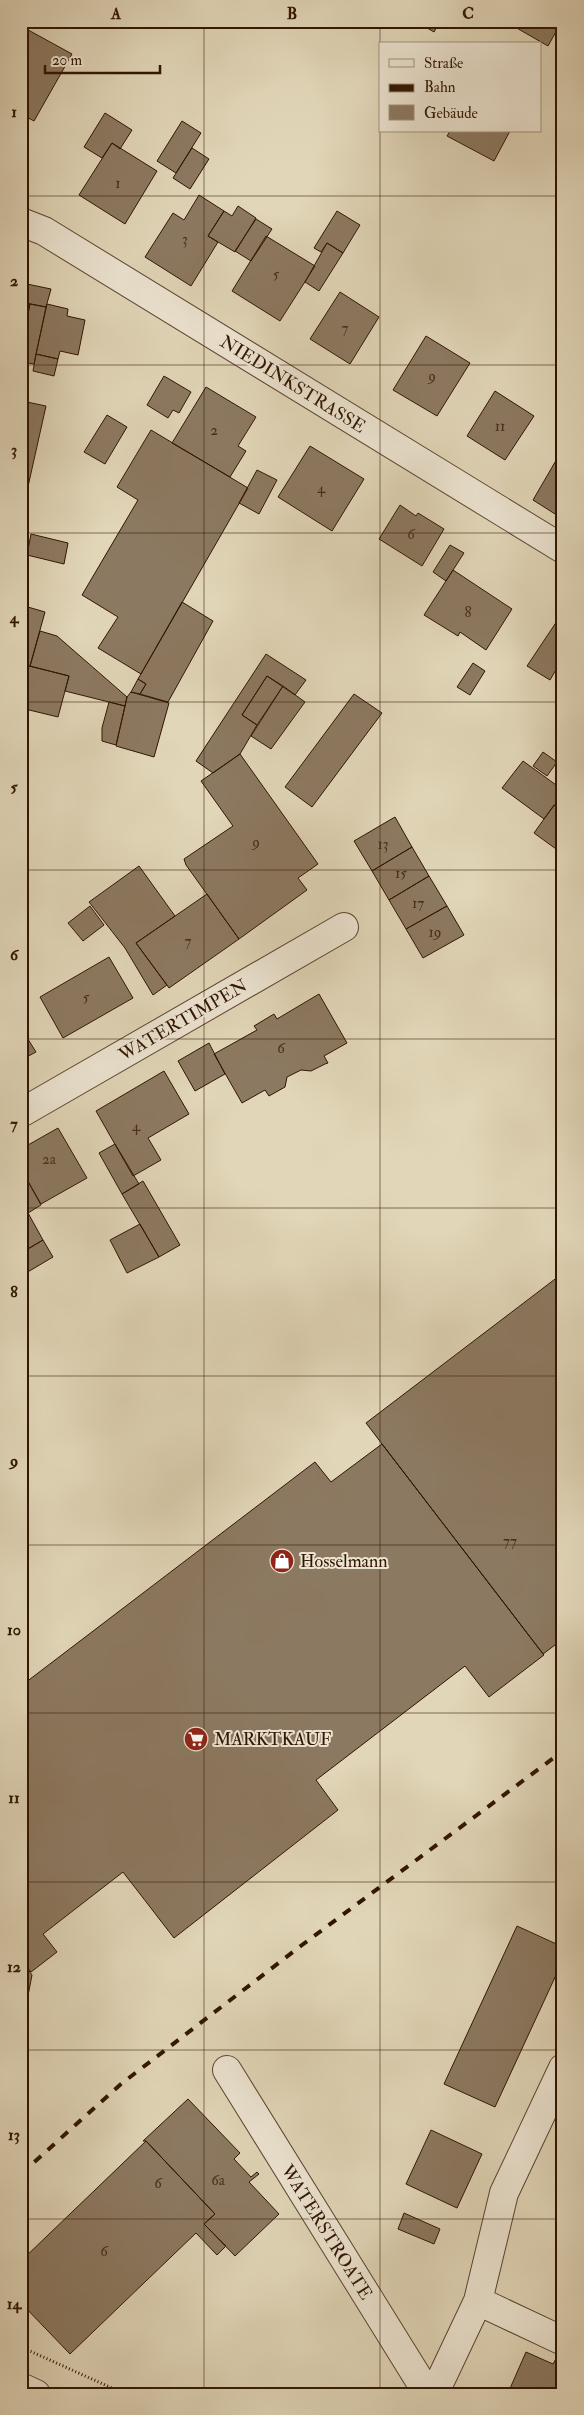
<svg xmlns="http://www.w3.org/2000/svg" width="584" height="2415" viewBox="0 0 584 2415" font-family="'IM FELL Double Pica',serif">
  <rect width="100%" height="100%" fill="#e1d6b8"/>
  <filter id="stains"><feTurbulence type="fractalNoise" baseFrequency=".004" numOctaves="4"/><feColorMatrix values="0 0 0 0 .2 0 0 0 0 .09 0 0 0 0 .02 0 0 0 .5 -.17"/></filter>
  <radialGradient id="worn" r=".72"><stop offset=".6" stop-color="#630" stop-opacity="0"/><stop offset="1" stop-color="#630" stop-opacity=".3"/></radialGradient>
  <!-- building -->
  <path fill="#8c7961" stroke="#301502" d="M415,21H440L434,32Z
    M509,21H562L548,46L508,23Z
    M21,26L72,54L34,121L21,114Z
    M105,113L132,130L120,149L112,143L102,158L84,147Z
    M182,121L201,133L176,173L157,161Z
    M450,131H510L494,161L447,136Z
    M112,143L157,171L125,224L79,195Z
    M192,148L209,159L190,189L173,178Z
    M199,195L224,211L208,236L218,242L191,286L145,257L173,213L184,220Z
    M238,206L256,218L235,252L208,236L224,211L232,216Z
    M337,211L360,225L343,253L327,243L321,252L314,248Z
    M256,219L272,229L251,261L235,251Z
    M266,236L315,266L280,321L232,291Z
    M327,243L343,253L319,291L305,282Z
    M22,283L51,289L46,307L21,302Z
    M340,292L379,317L350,364L310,339Z
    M21,302L30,304L24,332L21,331Z
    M30,304L46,307L34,364L21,362V331L24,332Z
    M47,304L68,309L67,316L85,320L78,355L60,351L58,359L36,354Z
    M426,336L470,363L437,416L393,390Z
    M36,354L58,359L54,376L33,371Z
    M164,376L191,392L179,413L173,410L168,418L147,405Z
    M206,387L256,417L238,446L246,451L230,477L172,443Z
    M495,391L534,416L505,460L467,436Z
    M21,398L28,399L27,402L46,406L25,500L21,499Z
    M107,415L127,427L105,464L84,452Z
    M151,430L248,488L141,674L98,648L118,617L82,595L138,500L117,487Z
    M310,446L364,479L332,531L278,497Z
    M558,457L563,460V519L533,500Z
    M257,470L277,480L259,514L239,503Z
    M400,505L416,516L418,513L444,529L422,566L379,539Z
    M31,534L68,543L64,564L27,555Z
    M450,545L464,553L446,581L433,572Z
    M453,570L512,609L486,650L460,632L458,636L424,615Z
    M182,602L213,621L168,702L140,694L146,684L138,679Z
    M21,605L45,612L30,666L21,664Z
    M563,612V672L557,668L550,680L527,666Z
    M40,631L57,636L127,697L125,706L65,691L69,676L30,666Z
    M266,654L306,680L295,695L267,676L242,715L257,725L240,754L213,773L196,761Z
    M473,663L485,671L470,695L457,687Z
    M21,664L69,676L58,717L21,708Z
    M267,676L283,686L257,725L242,715Z
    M138,679L146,684L140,694L131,692Z
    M283,686L305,702L271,749L251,736Z
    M131,692L169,703L154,757L116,746L127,697Z
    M354,694L382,713L312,807L285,787Z
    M109,702L125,706L116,745L102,741V728Z
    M543,752L557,762L547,776L533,766Z
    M240,754L318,864L298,878L307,890L239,939L186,865L184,859L233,826L201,781Z
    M523,761L563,790V794L544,819L502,788Z
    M554,805L563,811V854L534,833Z
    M395,817L412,847L372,871L354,841Z
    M412,847L429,876L389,900L372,871Z
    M139,866L175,916L136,943L167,985L153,995L125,948L89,902Z
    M429,876L447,906L406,929L389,900Z
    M207,894L239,939L169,988L136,943Z
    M90,906L104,925L83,941L68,923Z
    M447,906L464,935L423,958L406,929Z
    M109,957L133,998L63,1038L40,997Z
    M319,994L347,1043L324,1056L328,1063L325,1064L311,1071L301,1070L287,1077L285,1087L269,1096L265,1090L242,1103L214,1054L257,1030L254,1026L274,1014L277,1019Z
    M21,1028L36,1052L21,1060Z
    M209,1043L225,1074L195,1091L178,1061Z
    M164,1071L189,1114L148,1138L161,1160L133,1176L96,1111Z
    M58,1128L87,1178L41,1204L21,1169V1149Z
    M115,1144L139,1184L122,1194L99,1153Z
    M21,1169L41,1205L28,1213L43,1240L21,1253Z
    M143,1181L180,1245L159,1257L122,1194Z
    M140,1224L159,1257L127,1273L110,1240Z
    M43,1240L53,1257L21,1276V1253Z
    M563,1273V1639L543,1654L366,1423Z
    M382,1444L544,1655L489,1697L465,1666L316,1780L338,1810L174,1938L123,1872L43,1934L57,1952L31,1972L21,1960V1686L315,1462L331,1482Z
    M517,1926L563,1947V1960L495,2107L444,2084Z
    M21,1960L32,1975L21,2032Z
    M188,2099L240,2153L234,2159L251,2177L257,2172L259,2174L249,2182L279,2214L235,2256L204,2224L215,2214L146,2141H143Z
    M431,2130L482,2154L457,2208L406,2184Z
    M146,2141L215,2214L204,2224L226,2246L217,2255L196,2233L70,2354L21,2303V2261Z
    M404,2213L440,2229L434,2244L398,2229Z
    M526,2352L553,2364L557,2357L563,2361V2394L508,2393Z"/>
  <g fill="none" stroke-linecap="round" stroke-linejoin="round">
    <!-- minor casing -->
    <g stroke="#5c4530" stroke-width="30">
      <path id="minor" d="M21,222L44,231L563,549
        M21,1113L344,927
        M227,2070L428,2394
        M478,2301L563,2341
        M21,2387L36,2394
        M434,2394L478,2301L504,2193L563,2068"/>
    </g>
    <!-- path -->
    <path stroke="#301502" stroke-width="3" stroke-dasharray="1 2.5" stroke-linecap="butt" d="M21,2347L125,2394"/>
    <!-- minor -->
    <use href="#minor" stroke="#ece4d1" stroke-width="28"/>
    <!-- rail -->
    <path stroke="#301502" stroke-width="4" stroke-dasharray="9 9" stroke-linecap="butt" d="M21,2174L121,2084L302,1945L563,1751"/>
  </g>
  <!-- grid -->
  <path fill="none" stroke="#301502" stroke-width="1" stroke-opacity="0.55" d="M204,21V2394M380,21V2394M21,196H563M21,365H563M21,533H563M21,702H563M21,870H563M21,1039H563M21,1208H563M21,1376H563M21,1545H563M21,1713H563M21,1882H563M21,2050H563M21,2219H563"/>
  <!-- icons -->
  <defs>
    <g id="shop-disc" transform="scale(1.25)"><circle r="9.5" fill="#8f2418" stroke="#ece4d1"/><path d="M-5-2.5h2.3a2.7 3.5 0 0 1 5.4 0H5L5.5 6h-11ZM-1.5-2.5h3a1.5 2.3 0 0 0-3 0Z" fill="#fff"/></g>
    <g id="supermarket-disc" transform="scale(1.25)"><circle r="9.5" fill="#8f2418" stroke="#ece4d1"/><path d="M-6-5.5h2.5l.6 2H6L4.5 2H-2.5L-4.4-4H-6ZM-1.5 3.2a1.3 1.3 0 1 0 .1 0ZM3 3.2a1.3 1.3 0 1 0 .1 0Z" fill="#fff"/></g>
  </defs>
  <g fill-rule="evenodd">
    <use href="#shop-disc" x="282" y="1561"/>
    <use href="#supermarket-disc" x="196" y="1739"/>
  </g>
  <g text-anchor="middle" stroke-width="4" stroke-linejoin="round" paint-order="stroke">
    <!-- number labels -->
    <g font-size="15" fill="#472e1a">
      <text x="118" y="188">1</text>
      <text x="185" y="244">3</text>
      <text x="276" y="279">5</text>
      <text x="345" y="333">7</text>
      <text x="432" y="381">9</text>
      <text x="500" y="431">11</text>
      <text x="214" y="435">2</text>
      <text x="321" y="493">4</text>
      <text x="411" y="539">6</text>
      <text x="468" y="617">8</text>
      <text x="256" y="847">9</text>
      <text x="383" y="849">13</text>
      <text x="401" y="878">15</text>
      <text x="418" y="908">17</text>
      <text x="435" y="937">19</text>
      <text x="188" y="946">7</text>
      <text x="86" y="1002">5</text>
      <text x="281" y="1053">6</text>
      <text x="136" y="1131">4</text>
      <text x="49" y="1164">2a</text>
      <text x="510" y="1546">77</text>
      <text x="218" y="2185">6a</text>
      <text x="158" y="2188">6</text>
      <text x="104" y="2256">6</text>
    </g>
    <!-- street labels -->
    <g font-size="18" fill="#301502" stroke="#ece4d1">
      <text transform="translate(293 384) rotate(32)" y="6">NIEDINKSTRASSE</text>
      <text transform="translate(183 1020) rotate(-30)" y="6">WATERTIMPEN</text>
      <text transform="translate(327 2232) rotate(58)" y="6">WATERSTROATE</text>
    </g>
    <!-- poi labels -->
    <g font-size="18" fill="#301502" stroke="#ece4d1" text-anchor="start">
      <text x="300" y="1567">Hosselmann</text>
      <text x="214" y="1745">MARKTKAUF</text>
    </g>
  </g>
  <!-- margin -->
  <rect width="584" height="2415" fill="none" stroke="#e1d6b8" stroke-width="55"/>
  <!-- legend -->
  <rect x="379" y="42" width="162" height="90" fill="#ece4d1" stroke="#a1917e"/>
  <rect x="389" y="59" width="25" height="8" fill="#ece4d1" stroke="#a1917e"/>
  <text x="424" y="68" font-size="15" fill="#301502">Straße</text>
  <rect x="389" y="84" width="25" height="8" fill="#301502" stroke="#a1917e"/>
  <text x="424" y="92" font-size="15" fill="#301502">Bahn</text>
  <rect x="389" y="105" width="25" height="15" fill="#8c7961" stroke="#a1917e"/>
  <text x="424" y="118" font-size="15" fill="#301502">Gebäude</text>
  <!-- scale -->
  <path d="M45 65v8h115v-8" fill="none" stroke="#301502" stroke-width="2.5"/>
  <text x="52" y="65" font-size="15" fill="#301502" stroke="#ece4d1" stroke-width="4" paint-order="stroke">20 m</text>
  <rect x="28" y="28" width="528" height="2360" fill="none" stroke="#301502" stroke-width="2"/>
  <g font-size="16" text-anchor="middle" font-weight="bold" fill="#301502">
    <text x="116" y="19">A</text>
    <text x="292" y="19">B</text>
    <text x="468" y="19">C</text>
    <text x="14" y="117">1</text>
    <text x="14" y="286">2</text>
    <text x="14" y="455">3</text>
    <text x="14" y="623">4</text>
    <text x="14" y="792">5</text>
    <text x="14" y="960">6</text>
    <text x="14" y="1129">7</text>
    <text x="14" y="1297">8</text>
    <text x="14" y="1466">9</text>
    <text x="14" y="1635">10</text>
    <text x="14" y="1803">11</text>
    <text x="14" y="1972">12</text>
    <text x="14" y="2140">13</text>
    <text x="14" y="2309">14</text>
  </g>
  <rect width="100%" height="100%" filter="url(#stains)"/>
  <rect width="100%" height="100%" fill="url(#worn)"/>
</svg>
